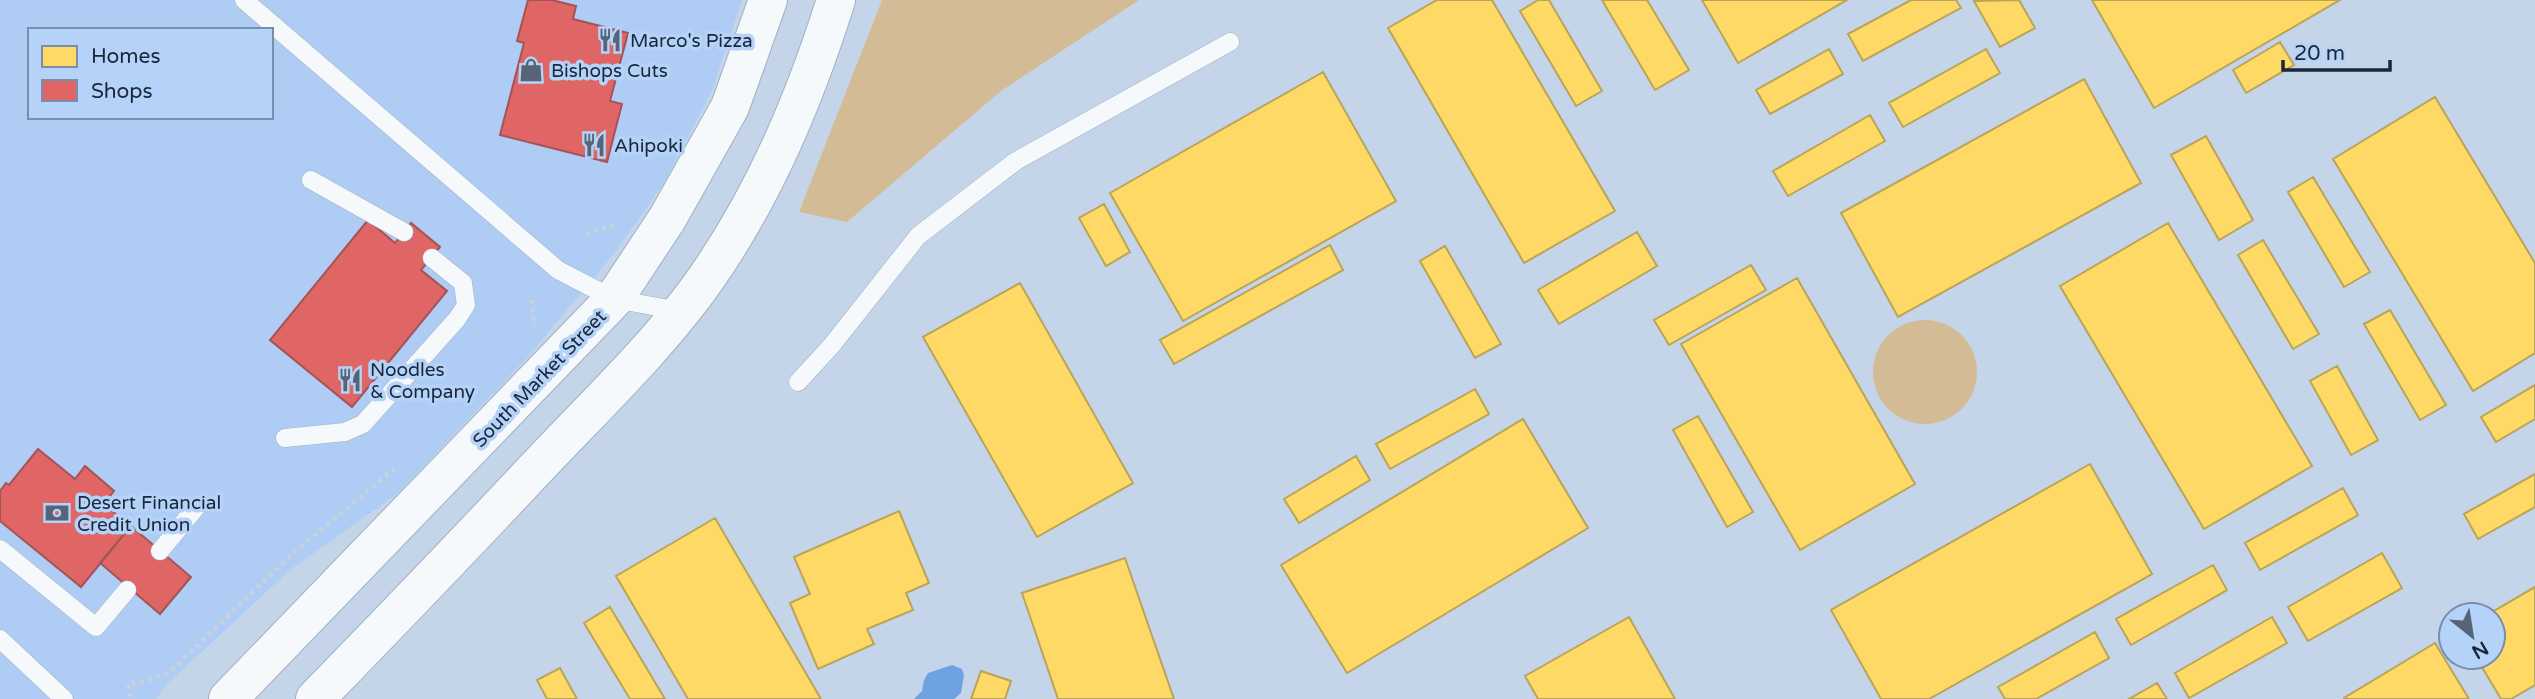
<svg xmlns="http://www.w3.org/2000/svg" width="2535" height="699" viewBox="0 0 2535 699" font-family="'Varela Round',sans-serif">
  <rect width="100%" height="100%" fill="#c4d5ea"/>
  <!-- built -->
  <path fill="#afcdf4" fill-rule="evenodd" d="M0,0H742L712,91L664,183L613,255L526,359L397,494L290,570L166,685L156,699H0ZM30,30H271V117H30Z"/>
  <!-- green -->
  <path fill="#d3bb95" d="M882,0H1139L1001,91L847,222L799,212Z
    M1873 372a52 52 0 1 1 104 0a52 52 0 1 1-104 0Z"/>
  <!-- water -->
  <path fill="#6ea2e1" d="M952,665L962,669L964,675L961,693L954,699H914L922,691L924,680L928,673Z"/>
  <!-- homes -->
  <path fill="#ffd966" stroke="#baa458" stroke-width="2" d="M1437,0H1492L1615,211L1524,263L1388,28Z
    M1538,0H1549L1602,91L1576,106L1520,11Z
    M1602,0H1647L1689,70L1655,90Z
    M1702,0H1847L1738,63Z
    M1911,0H1956L1961,8L1863,61L1848,34Z
    M2019,0L2035,28L2000,47L1974,1Z
    M2092,0H2340L2154,108Z
    M2280,42L2294,65L2246,93L2233,70Z
    M1829,49L1843,74L1770,114L1756,90Z
    M1986,49L2000,73L1903,127L1889,103Z
    M1323,72L1396,201L1183,321L1110,193Z
    M2084,79L2141,183L1898,317L1841,213Z
    M2435,97L2535,263V353L2473,391L2333,159Z
    M1870,115L1885,141L1788,196L1773,171Z
    M2206,136L2253,220L2219,240L2171,155Z
    M2313,177L2370,272L2344,287L2288,192Z
    M1104,204L1130,252L1106,266L1079,218Z
    M2168,223L2312,466L2204,529L2060,286Z
    M1637,232L1657,266L1559,324L1538,290Z
    M2263,240L2319,334L2293,349L2238,255Z
    M1330,245L1343,270L1174,364L1160,340Z
    M1445,246L1501,344L1475,358L1420,261Z
    M1751,265L1766,290L1669,345L1654,320Z
    M1797,278L1915,484L1800,550L1681,344Z
    M1020,283L1133,483L1037,537L923,337Z
    M2390,310L2446,405L2420,420L2364,324Z
    M2337,366L2378,440L2351,455L2310,381Z
    M2535,385V419L2496,442L2481,417Z
    M1475,389L1489,414L1390,469L1376,444Z
    M1698,416L1753,512L1727,527L1673,430Z
    M1523,419L1588,528L1347,673L1281,565Z
    M1356,456L1370,480L1299,523L1284,499Z
    M2090,464L2152,574L1929,699H1881L1831,610Z
    M2535,474V507L2478,539L2464,514Z
    M2343,488L2358,515L2260,570L2245,543Z
    M899,511L929,583L906,593L913,610L867,629L874,644L818,669L790,603L810,594L794,557Z
    M715,518L821,699H688L616,576Z
    M2382,553L2402,588L2308,641L2288,607Z
    M1125,558L1174,699H1058L1022,593Z
    M2213,565L2227,590L2131,645L2116,619Z
    M2535,587V685L2511,699H2501L2476,657H2493V615H2487Z
    M610,607L665,699H630L584,623Z
    M1629,617L1675,699H1538L1525,676Z
    M2272,617L2287,643L2189,698L2175,673Z
    M2095,632L2109,658L2036,699H2005L1998,687Z
    M2435,643L2469,699H2345L2344,698Z
    M560,668L577,699H547L537,680Z
    M981,671L1011,681L1005,699H971Z
    M2157,683L2167,699H2129Z"/>
  <!-- shops -->
  <path fill="#e06666" stroke="#a45358" stroke-width="2" d="M528,0H552L576,6L573,19L628,33L610,101L622,104L607,162L500,135L524,43L517,41Z
    M368,220L395,243L411,223L440,247L421,270L447,291L352,407L270,340Z
    M38,449L75,479L85,466L114,491L104,504L131,526L81,587L0,521V491L6,483L9,485Z
    M131,526L191,577L160,614L100,563Z"/>
  <g fill="none" stroke-linecap="round" stroke-linejoin="round">
    <!-- service casing -->
    <g stroke="#a1b0c1" stroke-width="19">
      <path id="service" d="M244,0L558,270L614,299L680,311
        M311,180L404,232
        M798,382L832,345L918,236L1016,161L1230,42
        M285,438L345,432L363,424L457,319L466,305L463,283L432,258
        M0,549L96,627L127,590
        M160,551L198,505
        M0,639L64,699"/>
    </g>
    <!-- tertiary casing -->
    <g stroke="#a1b0c1" stroke-width="40">
      <path id="tertiary" d="M228,699L614,299L667,219L730,107L768,0
        M315,699C391,621 467,542 542,462C597,404 661,343 707,277C766,192 805,98 836,0"/>
    </g>
    <!-- path -->
    <path stroke="#ccd1d7" stroke-width="4.5" stroke-dasharray="3.5 5" stroke-linecap="butt" d="M586,234L618,224
      M532,300L534,327
      M130,697L128,684L146,681L169,673L290,556L396,467"/>
    <!-- service -->
    <use href="#service" stroke="#f6f9fc" stroke-width="18"/>
    <!-- tertiary -->
    <use href="#tertiary" stroke="#f6f9fc" stroke-width="38"/>
  </g>
  <!-- icons -->
  <defs>
    <g id="restaurant-bare" transform="scale(1.89)"><path d="M-5-6h1v4h1v-4h1v4h1v-4h1v5L-1.5 .5V6h-2V.5L-5-1ZM5-6V6H3V1.5H1.5Q1.5-4 5-6Z" fill="#556477" stroke="#b5d3f9" stroke-width="2.5" paint-order="stroke"/></g>
    <g id="shop-bare" transform="scale(1.89)"><path d="M-5-2.5h2.3a2.7 3.5 0 0 1 5.4 0H5L5.5 6h-11ZM-1.5-2.5h3a1.5 2.3 0 0 0-3 0Z" fill="#556477" stroke="#b5d3f9" stroke-width="2.5" paint-order="stroke"/></g>
    <g id="bank-bare" transform="scale(1.89)"><path d="M-6-4H6V4H-6ZM0-2.3a2.3 2.3 0 1 0 0 4.6a2.3 2.3 0 1 0 0-4.6Z" fill="#556477" stroke="#b5d3f9" stroke-width="2.5" paint-order="stroke"/></g>
  </defs>
  <g fill-rule="evenodd">
    <use href="#restaurant-bare" x="610" y="40"/>
    <use href="#shop-bare" x="531" y="70"/>
    <use href="#restaurant-bare" x="594" y="145"/>
    <use href="#restaurant-bare" x="350" y="380"/>
    <use href="#bank-bare" x="57" y="513"/>
  </g>
  <g text-anchor="middle" stroke-width="7" stroke-linejoin="round" paint-order="stroke">
    <!-- poi labels -->
    <g font-size="19" fill="#192739" stroke="#b5d3f9" text-anchor="start">
      <text x="630" y="47">Marco's Pizza</text>
      <text x="551" y="77">Bishops Cuts</text>
      <text x="614" y="152">Ahipoki</text>
      <text x="370" y="376">Noodles<tspan x="370" dy="22">&amp; Company</tspan></text>
      <text x="77" y="509">Desert Financial<tspan x="77" dy="22">Credit Union</tspan></text>
    </g>
    <!-- street labels -->
    <g font-size="19" fill="#192739" stroke="#b5d3f9">
      <text transform="translate(539 378) rotate(-46)" y="7">South Market Street</text>
    </g>
  </g>
  <!-- legend -->
  <rect x="28" y="28" width="245" height="91" fill="#b5d3f9" stroke="#778eac" stroke-width="2"/>
  <rect x="42" y="46" width="35" height="21" fill="#ffd966" stroke="#778eac" stroke-width="2"/>
  <text x="91" y="63" font-size="21" fill="#192739">Homes</text>
  <rect x="42" y="80" width="35" height="21" fill="#e06666" stroke="#778eac" stroke-width="2"/>
  <text x="91" y="98" font-size="21" fill="#192739">Shops</text>
  <!-- north arrow -->
  <g transform="translate(2472 636) rotate(150)"><circle r="33" fill="#b5d3f9" stroke="#778eac" stroke-width="2"/>
  <path d="M0-5L12 26L0 18L-12 26Z" fill="#556477"/>
  <text y="-10" font-size="19" font-weight="bold" text-anchor="middle" fill="#192739">N</text>
  </g>
  <!-- scale -->
  <path d="M2283 60v10h107v-10" fill="none" stroke="#192739" stroke-width="3.5"/>
  <text x="2294" y="60" font-size="21" fill="#192739" stroke="#b5d3f9" stroke-width="5" paint-order="stroke">20 m</text>
</svg>
